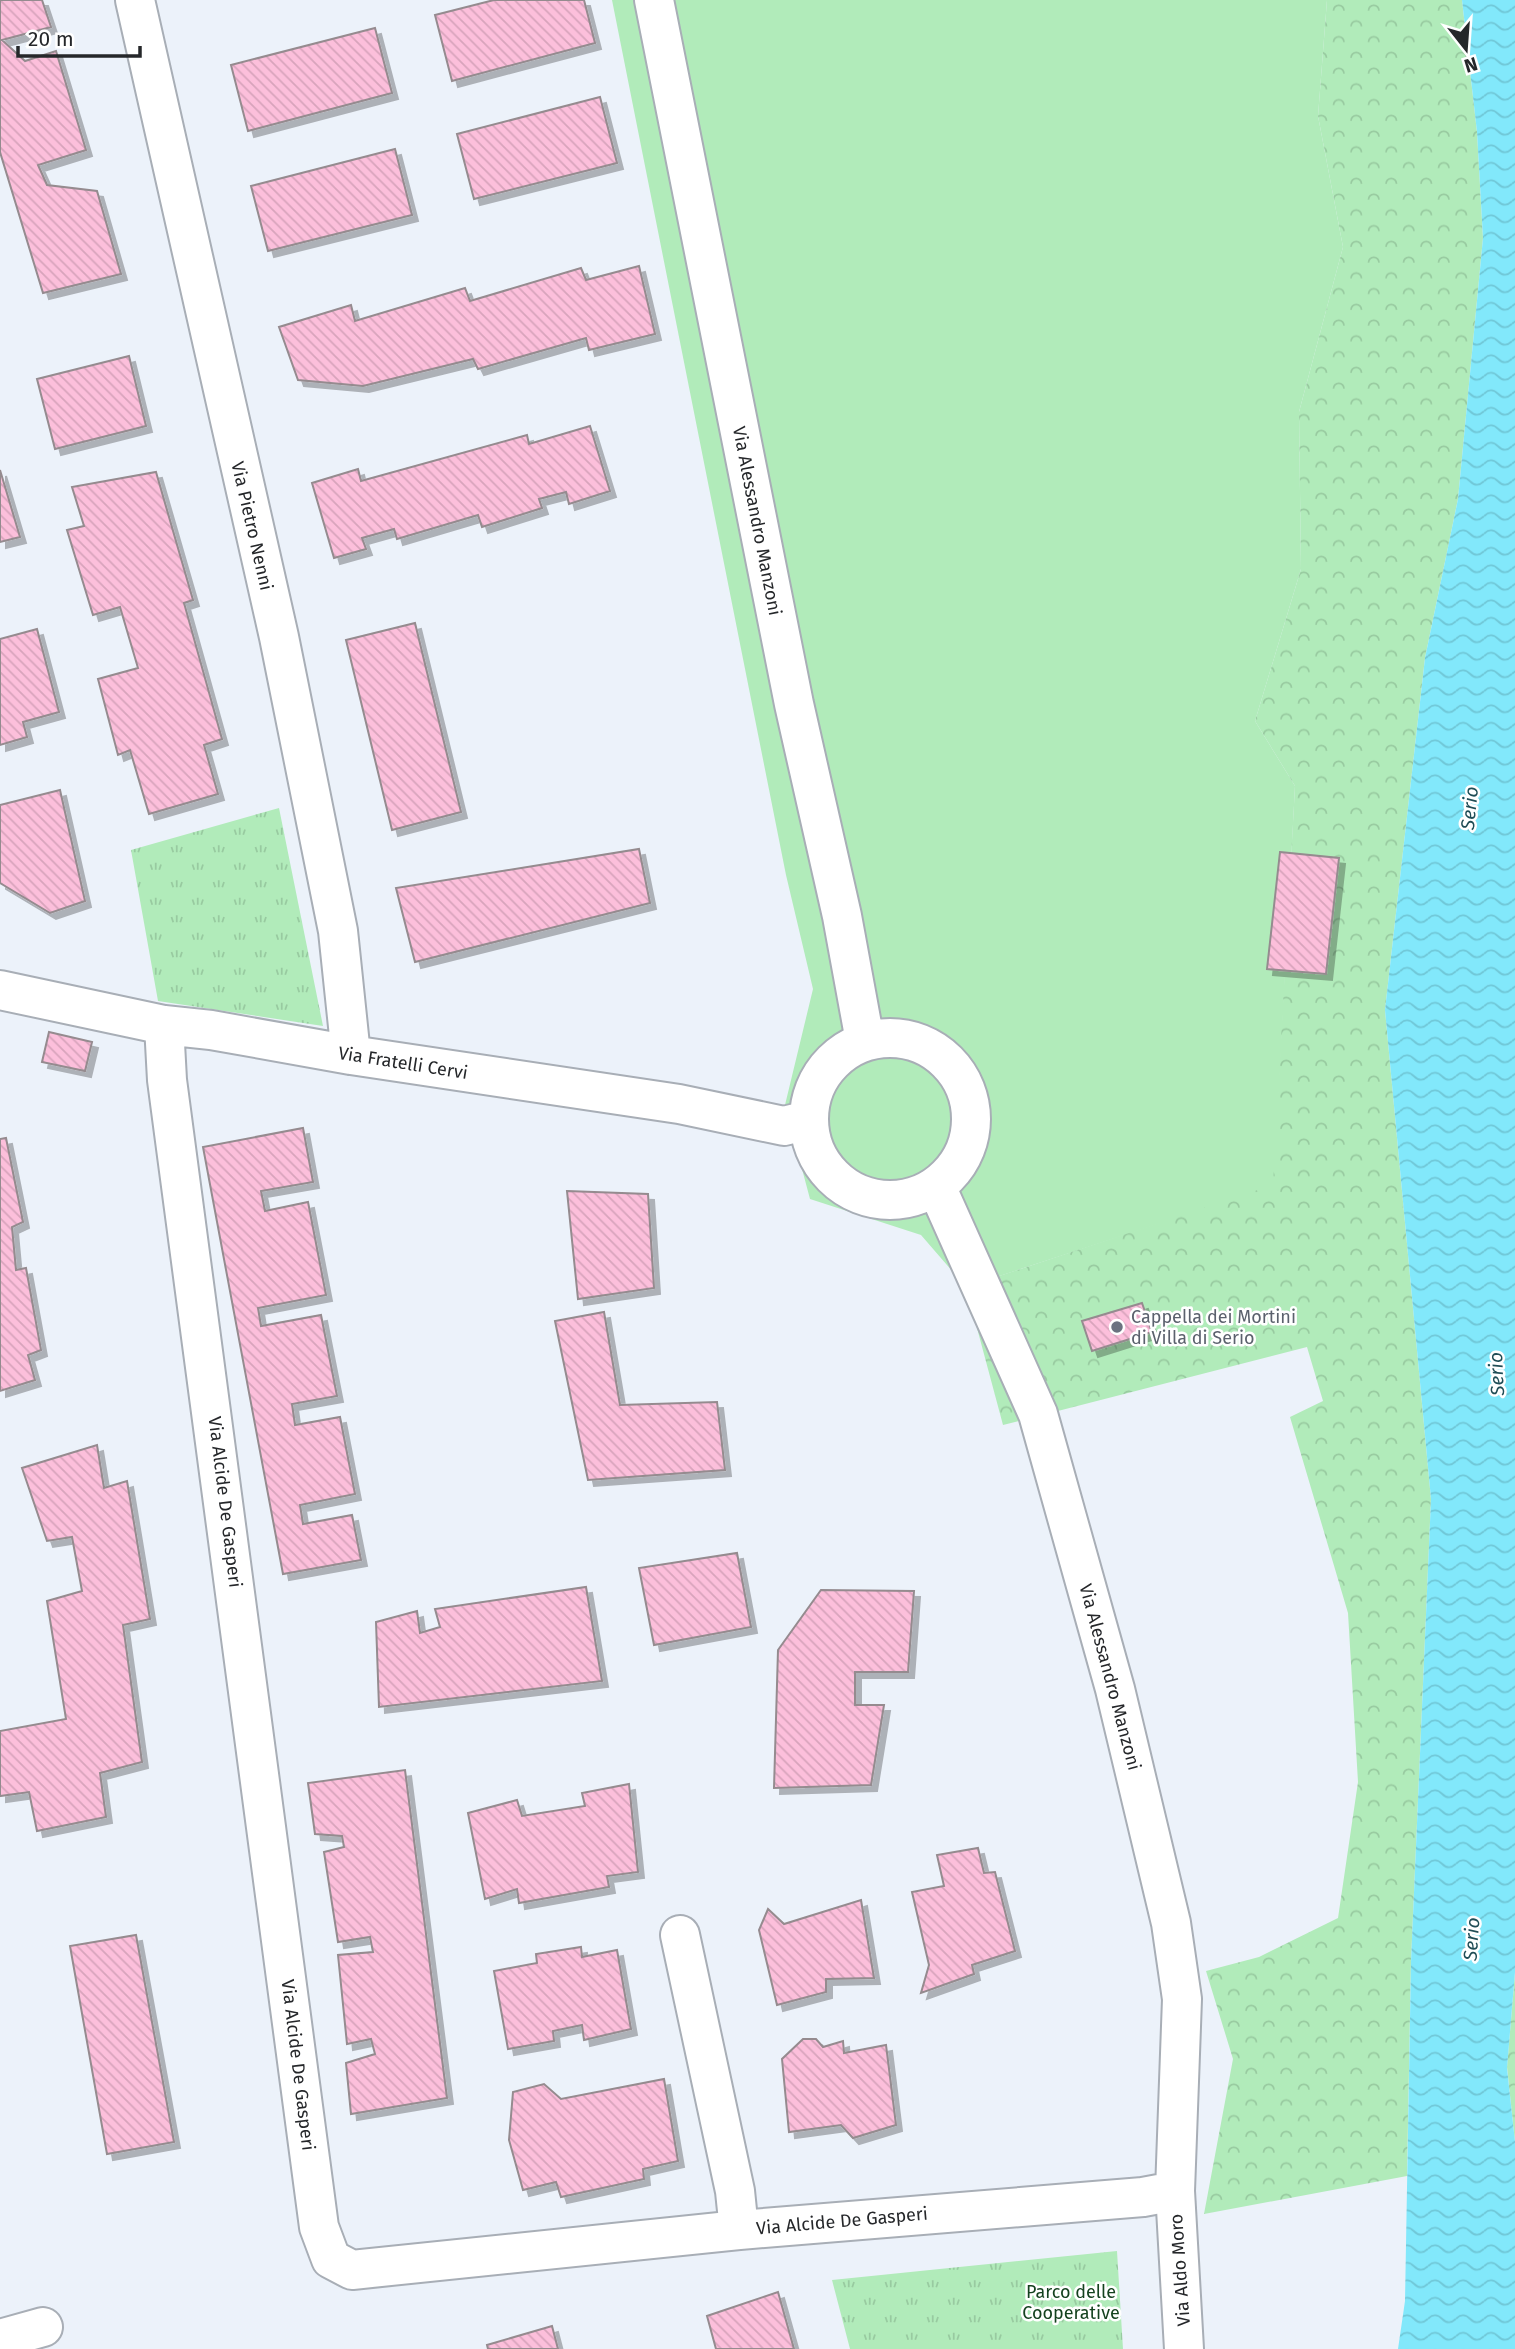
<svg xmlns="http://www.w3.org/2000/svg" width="1515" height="2349" viewBox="0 0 1515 2349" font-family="'Fira Sans',sans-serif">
  <defs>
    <pattern id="forest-crowns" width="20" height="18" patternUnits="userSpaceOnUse" patternTransform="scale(1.75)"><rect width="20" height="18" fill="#b1ebba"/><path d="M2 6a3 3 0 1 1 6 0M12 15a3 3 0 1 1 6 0" fill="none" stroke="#98caa0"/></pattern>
    <pattern id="park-tufts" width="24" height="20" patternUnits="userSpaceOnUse" patternTransform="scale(1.75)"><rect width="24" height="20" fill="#b1ebba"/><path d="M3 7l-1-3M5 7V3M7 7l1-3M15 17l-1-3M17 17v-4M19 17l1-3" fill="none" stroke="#98caa0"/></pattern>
    <pattern id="water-waves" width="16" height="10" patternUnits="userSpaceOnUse" patternTransform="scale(1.75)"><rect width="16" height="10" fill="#82e8fb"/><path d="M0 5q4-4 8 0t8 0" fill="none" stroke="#70c7d7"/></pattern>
    <pattern id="building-back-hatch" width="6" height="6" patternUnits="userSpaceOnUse" patternTransform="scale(1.75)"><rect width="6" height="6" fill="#fcbfdb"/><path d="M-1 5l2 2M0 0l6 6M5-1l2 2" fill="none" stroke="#d8a4bc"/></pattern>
    <filter id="shadow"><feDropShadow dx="6" dy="6" stdDeviation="0" flood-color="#0004"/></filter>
  </defs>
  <rect width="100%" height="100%" fill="#ecf2fa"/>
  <!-- grass -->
  <path fill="#b1ebba" d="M612,0H1327L1318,116L1343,247L1299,412L1301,569L1255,721L1295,786L1274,1186L966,1287L921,1235L810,1199L785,1105L813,989L786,875Z"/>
  <!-- forest -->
  <path fill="url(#forest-crowns)" d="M1327,0H1462L1477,132L1483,238L1458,499L1425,658L1385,1010L1431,1499L1411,1962L1407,2176L1204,2214L1233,2059L1206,1971L1259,1957L1338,1918L1358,1782L1348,1613L1290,1417L1323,1401L1307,1347L1003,1425L966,1287L1273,1185L1295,786L1255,721L1301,569L1299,412L1343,247L1318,116Z
    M1515,1973V2142L1507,2067Z"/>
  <!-- park -->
  <path fill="url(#park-tufts)" d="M279,808L323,1026L158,1001L131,850Z
    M1117,2251L1123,2349H850L832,2280Z"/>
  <!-- water -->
  <path fill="url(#water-waves)" d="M1462,0H1515V1972L1507,2068L1515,2142V2349H1398L1405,2301L1411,1962L1431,1499L1385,1010L1425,658L1458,499L1483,238L1477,132Z"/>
  <!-- building -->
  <path fill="url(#building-back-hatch)" stroke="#958b8f" stroke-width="2" filter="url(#shadow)" d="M0,0H42L51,27L2,40L25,61L56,51L86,150L38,165L47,185L97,191L121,274L43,293L0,152Z
    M494,0H584L595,43L452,81L435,15Z
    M375,28L392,93L248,131L231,65Z
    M600,97L617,163L474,199L457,134Z
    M395,149L412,215L268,251L251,186Z
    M639,266L655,334L589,350L586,338L478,369L473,359L363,386L298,380L279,327L351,305L355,321L465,288L470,301L581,268L586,280Z
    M129,356L146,426L55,449L37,379Z
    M590,426L610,491L569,504L566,492L539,499L542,508L482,527L478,515L397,539L394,529L362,538L366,549L334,558L312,483L358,469L361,481L527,435L529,444Z
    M0,470L20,537L0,542Z
    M156,472L193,600L184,603L222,739L204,745L218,794L149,814L130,750L118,755L98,679L138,668L120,607L93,615L67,530L84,526L72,487Z
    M415,623L461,812L392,830L346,640Z
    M37,629L59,712L23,722L27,737L0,745V639Z
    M60,790L85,901L50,913L0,883V805Z
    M639,849L650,903L415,962L396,888Z
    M1280,852L1339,858L1326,974L1267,969Z
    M49,1032L92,1042L85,1071L42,1062Z
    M303,1128L313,1182L261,1191L265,1211L308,1202L326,1295L258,1308L261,1326L321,1315L337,1396L292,1404L295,1425L340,1417L355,1494L300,1505L303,1524L352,1515L361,1560L283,1574L203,1147Z
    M6,1138L23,1222L12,1227L16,1270L26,1268L41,1350L28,1355L35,1380L0,1391V1139Z
    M567,1191L648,1194L654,1288L578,1299Z
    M1142,1303L1152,1332L1092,1351L1082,1321Z
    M604,1312L620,1405L717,1402L725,1470L588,1480L555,1321Z
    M97,1445L104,1488L127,1481L150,1619L123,1625L142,1762L100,1773L106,1817L37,1831L29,1792L0,1796V1731L66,1719L47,1601L82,1591L72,1537L47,1541L22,1468Z
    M737,1553L751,1627L654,1645L639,1568Z
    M586,1587L602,1681L379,1707L376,1622L417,1611L420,1633L440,1627L435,1609Z
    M821,1590L914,1591L908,1672H855V1705H884L871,1785L774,1788L778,1650Z
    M405,1770L447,2098L351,2114L346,2063L375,2054L371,2039L347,2044L338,1955L373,1952L370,1937L338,1942L324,1852L344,1847L342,1836L315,1834L308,1783Z
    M629,1784L638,1872L607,1876L609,1887L519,1903L517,1889L485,1899L468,1813L517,1800L522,1816L585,1806L582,1793Z
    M978,1848L984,1873L995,1872L1015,1951L972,1965L974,1974L921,1993L929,1965L912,1892L944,1886L937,1855Z
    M861,1900L874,1978L826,1979V1992L777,2005L759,1930L768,1909L784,1924Z
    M136,1935L174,2142L107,2154L70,1946Z
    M581,1947L582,1957L617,1950L631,2029L584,2040L582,2025L553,2031L554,2041L508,2049L494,1971L537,1963L536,1954Z
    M803,2039H816L823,2047L843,2041L844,2053L886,2045L896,2125L853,2138L841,2125L789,2132L782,2059Z
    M664,2079L678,2161L643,2169L644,2179L561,2197L556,2182L523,2190L509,2140L513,2092L544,2084L561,2099Z
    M778,2292L794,2349H716L707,2316Z
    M552,2326L558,2349H488L487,2345Z"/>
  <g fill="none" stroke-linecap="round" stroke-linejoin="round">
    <!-- minor casing -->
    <g stroke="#a8aeb6" stroke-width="42">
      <path id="minor" d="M135,0L279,637L338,931L351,1055
        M654,0L794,704L842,916L865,1041
        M0,990L164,1025L211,1030L351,1055L679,1104L784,1126L808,1120
        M164,1025L167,1080L319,2227L331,2259L352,2270L739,2230L1143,2197L1175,2191
        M809 1119a81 81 0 1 1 162 0a81 81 0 1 1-162 0Z
        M936,1186L1038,1414L1115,1689L1171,1923L1182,1999L1175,2191L1184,2349
        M680,1935L735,2191L739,2230
        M0,2339L43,2327"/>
    </g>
    <!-- minor -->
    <use href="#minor" stroke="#fff" stroke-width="38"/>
  </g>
  <!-- markers -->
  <circle fill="#6b7280" stroke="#fff" stroke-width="2.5" cx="1117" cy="1327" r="7"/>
  <g text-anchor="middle" stroke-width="5" stroke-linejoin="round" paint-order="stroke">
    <!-- street labels -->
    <g font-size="18" fill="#25272a" stroke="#fff">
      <text transform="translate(757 521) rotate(79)" y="6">Via Alessandro Manzoni</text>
      <text transform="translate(252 526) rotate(77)" y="6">Via Pietro Nenni</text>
      <text transform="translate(403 1063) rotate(9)" y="6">Via Fratelli Cervi</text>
      <text transform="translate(225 1502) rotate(83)" y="6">Via Alcide De Gasperi</text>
      <text transform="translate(1110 1677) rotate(75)" y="6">Via Alessandro Manzoni</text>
      <text transform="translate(298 2065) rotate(83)" y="6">Via Alcide De Gasperi</text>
      <text transform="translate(842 2221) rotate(-5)" y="6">Via Alcide De Gasperi</text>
      <text transform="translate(1180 2270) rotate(-94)" y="6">Via Aldo Moro</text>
    </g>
    <!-- worship labels -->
    <g font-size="18" fill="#5b616d" stroke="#fff" text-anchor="start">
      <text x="1131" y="1323">Cappella dei Mortini<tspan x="1131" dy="21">di Villa di Serio</tspan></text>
    </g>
    <!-- park labels -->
    <g font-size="18" fill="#14421f" stroke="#fff">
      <text x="1071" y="2298">Parco delle<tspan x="1071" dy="21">Cooperative</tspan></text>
    </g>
    <!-- water labels -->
    <g font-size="19" font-style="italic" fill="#1f4d56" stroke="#fff">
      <text transform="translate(1469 808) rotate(-84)" y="7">Serio</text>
      <text transform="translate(1496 1374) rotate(-93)" y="7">Serio</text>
      <text transform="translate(1471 1939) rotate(-86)" y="7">Serio</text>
    </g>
  </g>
  <!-- north arrow -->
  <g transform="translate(1466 49) rotate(163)" stroke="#ffffff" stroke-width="5" paint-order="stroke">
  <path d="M0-5L12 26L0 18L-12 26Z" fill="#25272a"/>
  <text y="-10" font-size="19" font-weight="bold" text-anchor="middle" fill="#25272a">N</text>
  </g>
  <!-- scale -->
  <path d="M18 46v10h122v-10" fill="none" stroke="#25272a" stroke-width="3.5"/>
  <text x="28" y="46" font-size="21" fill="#25272a" stroke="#ffffff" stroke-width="5" paint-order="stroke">20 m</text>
</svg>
